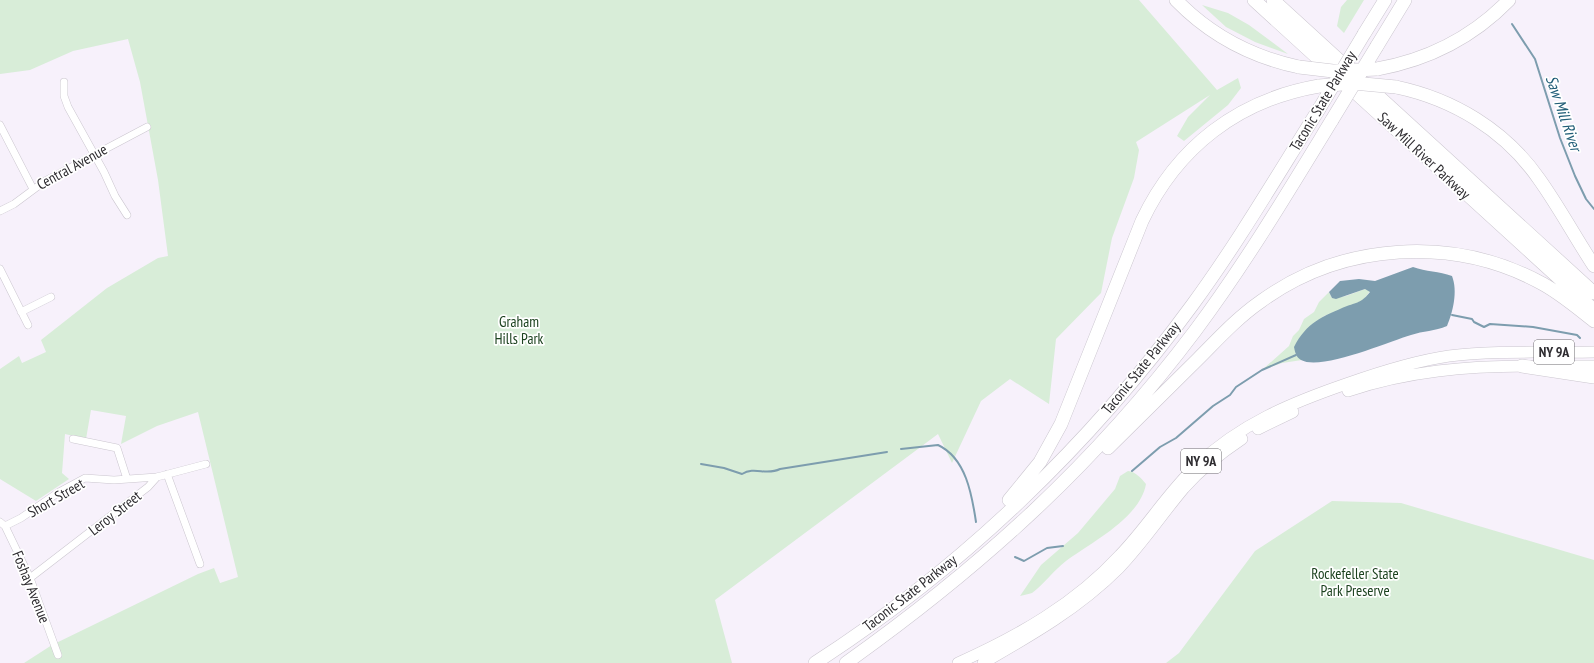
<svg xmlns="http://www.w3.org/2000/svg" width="1594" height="663" viewBox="0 0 1594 663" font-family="'PT Sans Narrow',sans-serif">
  <rect width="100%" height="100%" fill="#f7f1fb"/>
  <!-- green -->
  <path fill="#d8edd8" d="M0,0H1139L1217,90L1238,78L1241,88L1228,105L1184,141L1177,136L1188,117L1210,95L1136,142L1139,150L1134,178L1112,238L1101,293L1056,339L1049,404L1010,379L981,401L952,463L938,434L715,600L732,663H24L52,645L198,574L214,568L220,583L238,577L198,412L157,426L121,444L126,416L91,410L86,439L65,434L62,473L69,479L36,501L0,479V369L19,356L22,363L46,352L41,340L107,288L158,258L168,256L158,180L140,82L128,39L73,51L30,70L0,74Z
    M1347,0H1364L1344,33L1337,26L1341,7Z
    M1202,5L1228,13L1249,25L1288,54L1255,42L1226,27Z
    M1365,289L1370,291L1362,302L1324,316L1296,355L1302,360L1282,363L1262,370L1289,346L1293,336L1299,330L1304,319L1314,312L1319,302L1329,292L1332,298L1346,296Z
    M1128,471C1136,472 1141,478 1146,484C1140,518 1092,542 1066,561C1055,569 1042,586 1032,593C1029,594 1024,595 1020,596L1041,565L1078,533L1115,489L1120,476Z
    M1332,501L1401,503L1594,560V663H1166L1179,653L1255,551Z"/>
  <!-- water -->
  <path fill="#7d9dae" d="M1413,267C1426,272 1439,271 1452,276C1458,291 1453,312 1447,326C1435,331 1423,331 1411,335C1388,342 1321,371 1301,360C1296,357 1295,352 1294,347C1306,323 1323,316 1347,306C1359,302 1362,302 1370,292L1365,289L1336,299L1332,298L1329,292L1340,281L1359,279L1375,281Z"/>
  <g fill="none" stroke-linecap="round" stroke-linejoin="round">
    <!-- stream -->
    <path stroke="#7d9dae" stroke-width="2" d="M1512,24L1535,59L1560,138L1575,176L1586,199L1594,209
      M1452,315L1472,319L1474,322L1484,327L1490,324L1533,327L1577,335L1580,338
      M901,449L938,445C966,458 972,495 976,522
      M701,464L724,468L742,474C755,466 766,476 780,469L887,452
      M1132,471L1160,447L1176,438L1213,406L1230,395L1236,387L1262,370L1296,355
      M1015,557L1024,561L1047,548L1063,546"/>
    <!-- street casing -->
    <g stroke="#cbc6cf" stroke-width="8">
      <path id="street" d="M64,82V96L68,107L104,172L115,196L127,215
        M0,125L33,189
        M0,211L14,204L45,181L147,127
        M0,269L28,325
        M21,312L51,297
        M73,439L117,448L127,479
        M167,474L200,564
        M0,522L5,526L30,578L58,655
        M5,526L21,518L59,492L85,478L114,480L157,477L206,464
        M30,578L148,487L157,477"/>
    </g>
    <!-- primary casing -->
    <g stroke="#cbc6cf" stroke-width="12">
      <path id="primary" d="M1551,366H1594
        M1348,391C1407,371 1468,366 1530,366
        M1258,429L1293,412
        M958,663C1018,636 1075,604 1120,555C1148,526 1168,492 1197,465C1240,424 1291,403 1346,384C1380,372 1414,361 1449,356C1497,350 1546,353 1594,352
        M983,663C1032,635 1079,608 1119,568C1143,543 1162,514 1184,488C1201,469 1221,453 1242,439"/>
    </g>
    <!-- highway casing -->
    <g stroke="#cbc6cf" stroke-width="14">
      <path id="highway" d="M1176,0C1210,35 1252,57 1299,67
        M1254,0L1594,310
        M1273,0L1594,293
        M1364,34L1385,0
        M1377,46L1405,0
        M1377,69C1427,60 1473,37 1509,0
        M1396,87C1453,99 1505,130 1539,179C1559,207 1575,237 1594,266
        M1522,366L1594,377
        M1108,448C1138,418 1168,389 1198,359C1218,339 1237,318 1260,302C1342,242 1454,235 1543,284C1561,294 1578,308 1594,321
        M1009,500L1040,462L1061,424L1142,221C1177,147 1238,100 1319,86
        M815,663C962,568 1090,445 1193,304C1239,241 1278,174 1319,109
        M846,663C981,567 1095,464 1195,331C1245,264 1288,192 1332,120"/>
    </g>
    <!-- street -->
    <use href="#street" stroke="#fff" stroke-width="7"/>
    <!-- primary -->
    <use href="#primary" stroke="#fff" stroke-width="11"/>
    <!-- highway -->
    <use href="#highway" stroke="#fff" stroke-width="13"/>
    <!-- highway-bridge casing -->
    <g stroke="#cbc6cf" stroke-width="14" stroke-linecap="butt">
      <path id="highway-bridge" d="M1299,67L1333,71L1377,69
        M1319,86L1353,83L1396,87
        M1319,109L1364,34
        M1332,120L1377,46"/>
    </g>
    <!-- highway-bridge -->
    <use href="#highway-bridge" stroke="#fff" stroke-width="13"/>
  </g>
  <g text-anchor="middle" stroke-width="3.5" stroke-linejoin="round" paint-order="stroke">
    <!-- shield labels -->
    <g fill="#fff" stroke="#6d6b6e" stroke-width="1">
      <rect x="1534" y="340" width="40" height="24" rx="3"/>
      <rect x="1181" y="449" width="40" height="24" rx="3"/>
    </g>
    <g font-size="14" font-weight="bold" fill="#2e2c30">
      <text x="1554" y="357">NY 9A</text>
      <text x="1201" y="466">NY 9A</text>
    </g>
    <!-- street labels -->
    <g font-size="15" fill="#2e2c30" stroke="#fff">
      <text transform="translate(1323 101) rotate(-59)" y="5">Taconic State Parkway</text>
      <text transform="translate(1424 156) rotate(43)" y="5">Saw Mill River Parkway</text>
      <text transform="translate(72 167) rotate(-29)" y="5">Central Avenue</text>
      <text transform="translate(1141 368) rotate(-51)" y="5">Taconic State Parkway</text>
      <text transform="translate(56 498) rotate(-30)" y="5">Short Street</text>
      <text transform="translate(115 513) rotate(-38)" y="5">Leroy Street</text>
      <text transform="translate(31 587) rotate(68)" y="5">Foshay Avenue</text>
      <text transform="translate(910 593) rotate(-38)" y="5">Taconic State Parkway</text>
    </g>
    <!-- park labels -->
    <g font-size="15" fill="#1c421f" stroke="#fff">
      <text x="519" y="327">Graham<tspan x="519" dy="17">Hills Park</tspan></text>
      <text x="1355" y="579">Rockefeller State<tspan x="1355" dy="17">Park Preserve</tspan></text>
    </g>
    <!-- water labels -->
    <g font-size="16" font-style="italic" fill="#215d77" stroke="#fff">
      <text transform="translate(1564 113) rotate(71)" y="6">Saw Mill River</text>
    </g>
  </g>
</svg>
